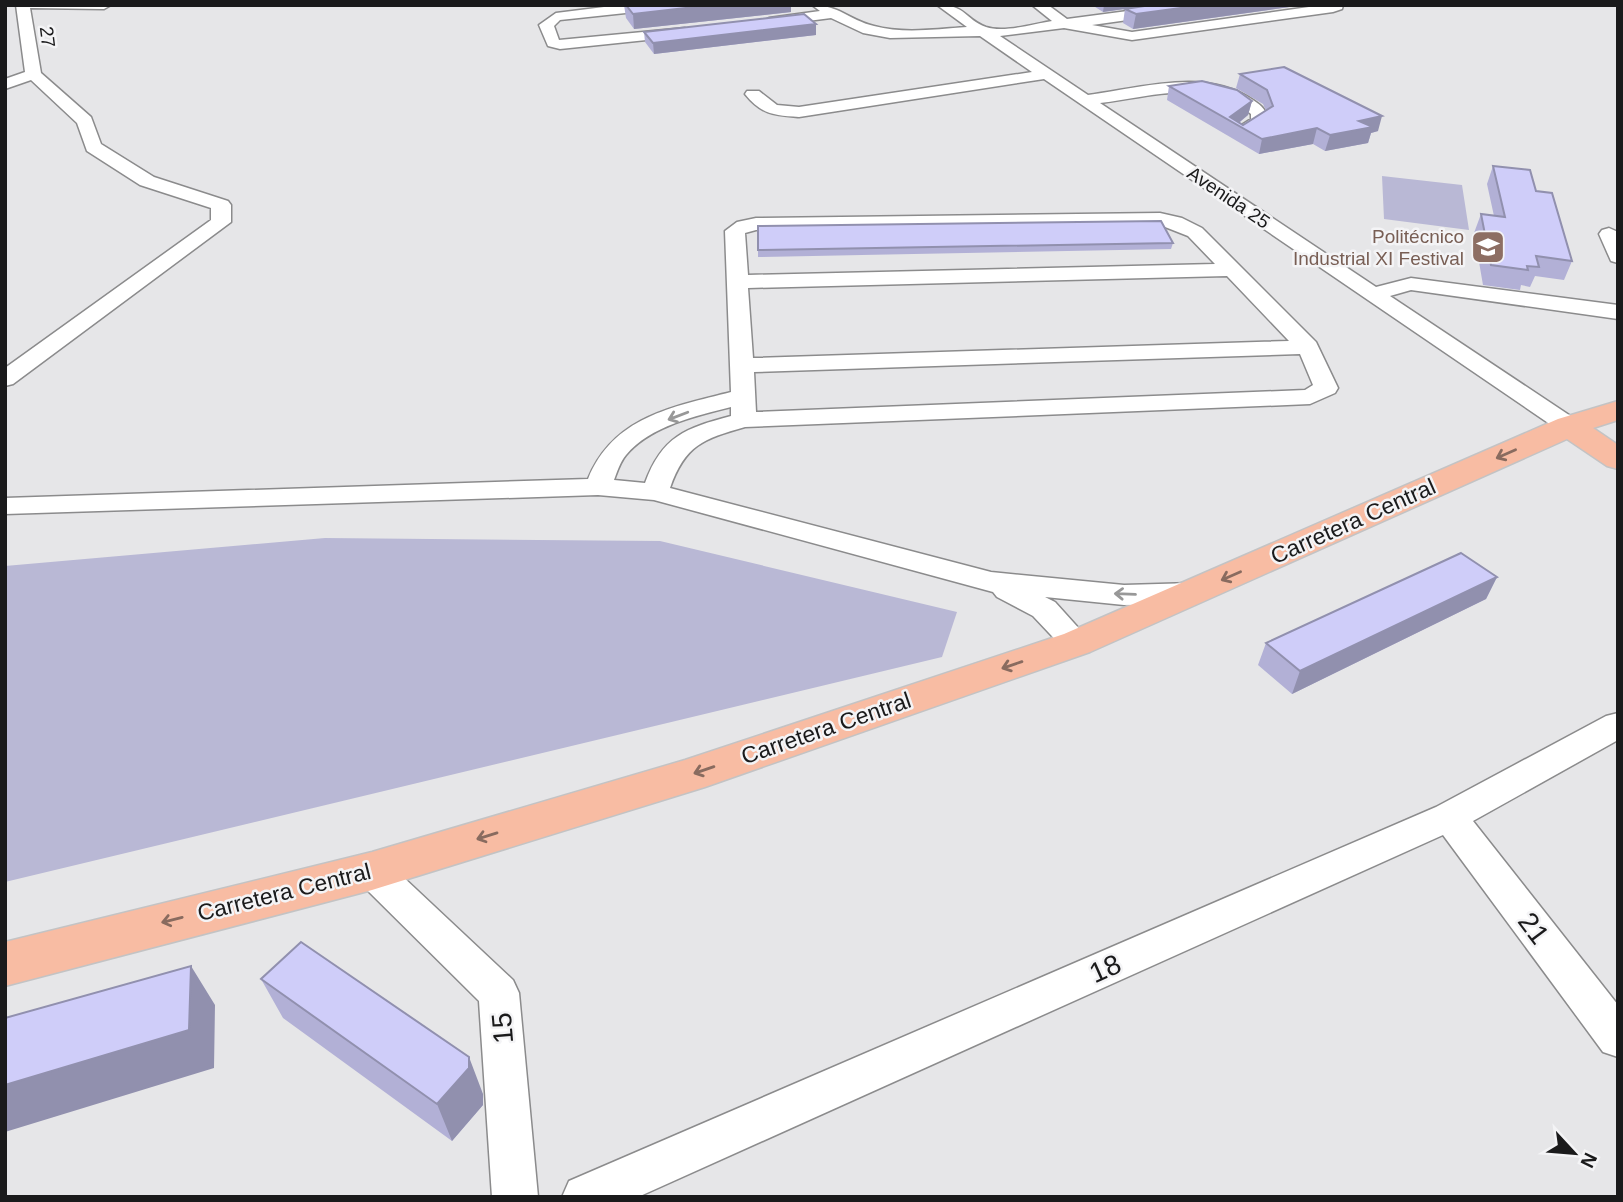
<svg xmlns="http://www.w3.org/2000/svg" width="1623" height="1202" viewBox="0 0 1623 1202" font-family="Arial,sans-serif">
  <rect width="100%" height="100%" fill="#e6e6e8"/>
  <!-- green -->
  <path fill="#b9b8d5" d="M1382,176L1462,185L1469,230L1384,219Z
    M325,538L660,541L957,612L942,657L5,882V566Z"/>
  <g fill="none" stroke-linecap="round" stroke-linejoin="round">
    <!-- minor casing -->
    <g stroke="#8b8b8c" stroke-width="3">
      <path id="minor" d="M16,5H111L104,9L30,8L41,73L91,117L101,144L154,177L228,201L231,205V222L13,384L5,386V368L211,220V208L140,185L87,151L77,123L31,80L5,89V79L25,72Z
        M620,5H670L663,9L560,20L554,26L559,40L685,28L692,32L685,36L560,49L548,46L539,25L556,13Z
        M812,5C839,5 849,20 874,26C904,34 936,29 967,27L937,5C967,5 964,19 986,27C1004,33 1033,24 1052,21L1032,5H1048L1067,19L1173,5H1213L1206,9L1092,25L1132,32L1323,5H1343L1342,9L1333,12L1132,40L1064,28L1000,36L1088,95C1141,88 1206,67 1253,100C1262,106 1267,110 1267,121L1238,138L1229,133L1251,119V114C1209,77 1150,97 1100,103L1376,287L1411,278L1618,305V319L1411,290L1390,296L1578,421L1582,426L1578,431L1569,434L1560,431L1044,79L799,117C774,115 762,115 745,94L747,91H759L777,105L799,107L1032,72L980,36L890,38L863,33L831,18L769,26L762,22L769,18L820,11Z
        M1160,213L1182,218L1202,228L1316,342L1338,388L1335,393L1310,404L745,427C703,439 685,445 670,488L991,572L1124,585L1193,583L1203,586L1208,593L1203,600L1193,603L1124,605L1045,597L1055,602L1092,643L1088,651L1077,654L1066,651L1033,616L997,597L993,592L654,500L598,495L5,514V498L588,479C613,417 672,407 731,392L725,231L737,222L756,218ZM1160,225L1188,236L1215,264L748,275L745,233L756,230ZM1227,276L1289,341L753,358L748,288ZM1300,354L1313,385L1305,390L756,412L754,372ZM731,407V416C686,428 662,436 645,483L614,480C617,472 620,462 626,455C650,426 696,416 731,407Z
        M1609,228L1618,232V263L1611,261L1599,234L1602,230Z
        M1618,713V740L1473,821L1618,1005V1057L1603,1052L1443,835L638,1197H562L569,1181L1436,807L1606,716Z
        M372,856L385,860L513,980L519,993L538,1197H492L479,1001L359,882L354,871L359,860Z"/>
    </g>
    <!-- major casing -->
    <g stroke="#c3c3c4" stroke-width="3">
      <path id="major" d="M1618,401V420L1593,428L1618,445V469L1607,466L1567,439L1090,652L705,787L372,890L5,986V942L372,852L685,760L1064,634L1558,419Z"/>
    </g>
    <!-- minor -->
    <use href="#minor" fill="#fff" fill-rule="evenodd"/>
    <!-- major -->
    <use href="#major" fill="#f8bca3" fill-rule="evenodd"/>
  </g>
  <!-- wall -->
  <path fill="#b2b0d6" d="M624,5H791V12L634,29L626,18Z
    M1092,5H1303L1133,29L1123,23L1125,9L1141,7L1103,12Z
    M644,32L816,35L654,54L645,42Z
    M1240,74L1378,131L1371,133L1368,143L1325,151L1313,144L1259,154L1167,100L1169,86L1252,101L1248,115L1239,123L1243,125L1266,111L1263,104L1236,88Z
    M1493,166L1536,191L1572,261L1564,280L1535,276L1530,287L1521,285L1520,290L1483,285L1474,233L1481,214L1494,216L1487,184Z
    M1173,243L1171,249L758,257V250Z
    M1497,577L1486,599L1292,694L1258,665L1266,643Z
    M261,979L483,1094V1105L452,1141L283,1018Z"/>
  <!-- shaded-wall -->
  <path fill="#9190ae" d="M712,5H791V12L634,29L633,14Z
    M1104,5H1151L1103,12Z
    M1203,5H1303L1133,29L1136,14Z
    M816,24V35L654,54L653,43Z
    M1252,101L1248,115L1237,124L1230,117Z
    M1382,116L1378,131L1371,133L1368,143L1325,151L1330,135L1359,121Z
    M1317,128L1313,144L1259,154L1262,139Z
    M1497,577L1486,599L1292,694L1300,671Z
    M191,966L215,1005L214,1068L5,1132V1085Z
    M469,1057L483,1094V1105L452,1141L437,1104Z"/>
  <!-- building -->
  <path fill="#cfcdf9" stroke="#9190ae" stroke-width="2" d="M626,5H712L633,14Z
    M1151,5H1203L1136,14L1125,9Z
    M804,14L816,24L653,43L644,32Z
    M1284,67L1382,116L1359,121L1373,127L1330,135L1317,128L1262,139L1169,86L1202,81L1237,90L1252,101L1230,117L1243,125L1273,106L1267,90L1240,74Z
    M1493,166L1530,170L1536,191L1552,193L1572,261L1536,256L1539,267L1527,266L1528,270L1491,265L1481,214L1505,217Z
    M1161,221L1173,243L758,250V226Z
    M1461,553L1497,577L1300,671L1266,643Z
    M301,942L469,1057V1068L437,1104L261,979Z
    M191,966L189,1030L5,1085V1018Z"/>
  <!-- one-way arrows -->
  <defs><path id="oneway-shaft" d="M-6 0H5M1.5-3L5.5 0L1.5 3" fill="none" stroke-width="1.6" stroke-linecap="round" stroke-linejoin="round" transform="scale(1.75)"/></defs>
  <g stroke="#989898">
    <use href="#oneway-shaft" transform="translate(678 416) rotate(159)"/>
    <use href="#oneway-shaft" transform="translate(1125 594) rotate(-178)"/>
  </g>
  <g stroke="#896b5f">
    <use href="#oneway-shaft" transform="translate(1506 454) rotate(156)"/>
    <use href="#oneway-shaft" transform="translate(1231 576) rotate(156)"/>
    <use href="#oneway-shaft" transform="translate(1012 665) rotate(161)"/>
    <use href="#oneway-shaft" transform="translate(704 770) rotate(161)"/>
    <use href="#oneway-shaft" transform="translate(487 836) rotate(163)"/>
    <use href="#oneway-shaft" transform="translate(172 920) rotate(166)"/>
  </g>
  <!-- icons -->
  <defs>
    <g id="school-square" transform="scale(1.75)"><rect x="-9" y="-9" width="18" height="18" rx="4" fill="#8d6e63" stroke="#f4f4f6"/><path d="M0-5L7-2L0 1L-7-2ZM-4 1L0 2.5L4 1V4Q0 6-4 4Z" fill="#fff"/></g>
  </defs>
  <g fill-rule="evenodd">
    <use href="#school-square" x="1488" y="247"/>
  </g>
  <g text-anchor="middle" stroke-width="5" stroke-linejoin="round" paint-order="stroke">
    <!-- far-street labels -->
    <g font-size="19" fill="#1a1a1b" stroke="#f4f4f6">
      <text transform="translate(48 37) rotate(83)" y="7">27</text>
      <text transform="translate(1229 197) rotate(34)" y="7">Avenida 25</text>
    </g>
    <!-- far-education labels -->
    <g font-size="19" fill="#785e54" stroke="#f4f4f6" text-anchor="end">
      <text x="1464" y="243">Politécnico<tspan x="1464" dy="22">Industrial XI Festival</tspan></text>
    </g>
    <!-- street labels -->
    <g font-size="23" fill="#1a1a1b" stroke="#f4f4f6">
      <text transform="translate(1353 521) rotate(-24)" y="8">Carretera Central</text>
      <text transform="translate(826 728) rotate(-19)" y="8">Carretera Central</text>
      <text transform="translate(284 892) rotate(-14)" y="8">Carretera Central</text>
    </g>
    <!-- near-street labels -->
    <g font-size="28" fill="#1a1a1b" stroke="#f4f4f6">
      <text transform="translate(1534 928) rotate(53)" y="10">21</text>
      <text transform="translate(1105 968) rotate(-24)" y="10">18</text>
      <text transform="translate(502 1028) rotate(-95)" y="10">15</text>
    </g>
  </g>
  <!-- border -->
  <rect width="1623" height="1202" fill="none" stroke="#1a1a1b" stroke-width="14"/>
  <!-- north arrow -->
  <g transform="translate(1574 1153) rotate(116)" stroke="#f4f4f6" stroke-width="5" paint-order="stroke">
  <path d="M0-5L12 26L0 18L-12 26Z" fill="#1a1a1b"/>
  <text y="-10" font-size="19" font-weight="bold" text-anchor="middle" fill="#1a1a1b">N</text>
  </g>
</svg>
